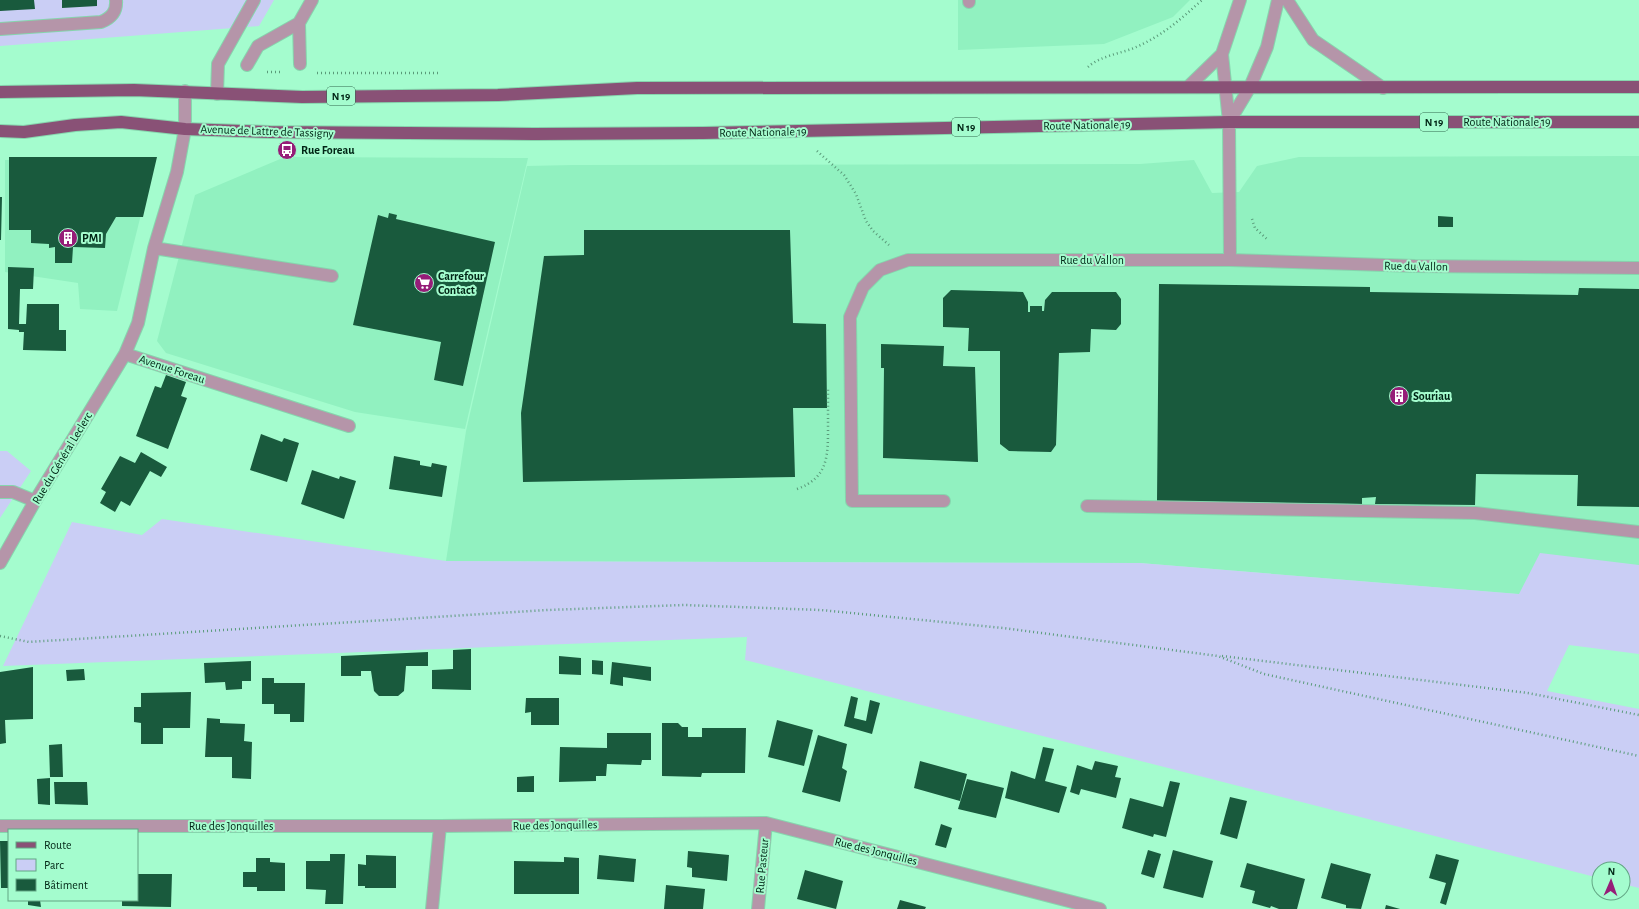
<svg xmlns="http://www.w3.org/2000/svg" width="1639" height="909" viewBox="0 0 1639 909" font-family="'Alegreya Sans',sans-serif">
  <rect width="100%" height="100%" fill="#a4fcce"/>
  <!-- built -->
  <path fill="#91f1c0" d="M958,0H1190L1173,17L1104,44L958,50Z
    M1639,156V604L1140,563L446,561L466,431L527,166L573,165L1140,164L1194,160L1212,193L1239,192L1257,166L1299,157Z
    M285,157L528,158L465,429L355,412L166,353L157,341L195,195Z
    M155,158L117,311L80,309L78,283L5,272V160Z"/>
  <!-- green -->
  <path fill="#cacef5" d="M0,0H274L259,26L0,46Z
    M0,451H7L31,471L0,518Z
    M162,519L446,561L1140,563L1519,594L1540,553L1639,565V654L1569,645L1547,691L1639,709V888L1623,884V869H1599V878L745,660L747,637L3,666L72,522L142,535Z"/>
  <!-- building -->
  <path fill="#195a3d" d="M0,0H34L35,9L0,11Z
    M62,0H97V6L62,8Z
    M9,157H157L143,217H116L106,234L105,248L73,247L72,263H55V247L49,248V244L31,243V230H9Z
    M0,197H2L1,240H0Z
    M389,213L397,215L396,219L495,242L463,386L434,380L441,342L353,325L378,215L388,218Z
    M1438,216L1453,217V227H1438Z
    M584,230H790L793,323L826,324L827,408H793L795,477L523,482L521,413L544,256L584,255Z
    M8,267L34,268L33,289H20L19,324H26L27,304H59V330H66V351L23,350L24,332H19V330L8,329Z
    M1159,284L1370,287V292L1578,295L1579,288L1639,289V507L1577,506L1578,475L1476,474L1475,505L1375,504L1376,497L1362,498V504L1157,501Z
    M951,290L1023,292L1028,302V312H1030V306H1042V311H1044L1045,300L1052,292H1116L1121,299V324L1116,330L1091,329L1090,352L1059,353L1056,445L1051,452L1009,451L1000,444V351H968L969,328L943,327V298Z
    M881,344L944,346L943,366L975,367L978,462L883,458L884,368H881Z
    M166,375L186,382L181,396L187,398L168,449L136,436L155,386L161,388Z
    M261,434L282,442L284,438L299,443L287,482L250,470Z
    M141,452L167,467L161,477L150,471L130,506L121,501L115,512L100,503L106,492L101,489L120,456L135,463Z
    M394,456L420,461V465L431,467L432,463L447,466L442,497L389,489Z
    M312,470L339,479L340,476L356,481L344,519L301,504Z
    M471,649V690L432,689V670L453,669V650Z
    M428,652V666H406L404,691L398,696H379L374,691L371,671H361V676H341V656Z
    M559,656L581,658V675L559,674Z
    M592,660L603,661V675L592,674Z
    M251,661V681H242V689L226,690L225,682L205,683L204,663Z
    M612,662L651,667V681L623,677V686L610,684Z
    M33,667V719L5,720L6,743L0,744V672Z
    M84,669L85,680L67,681L66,670Z
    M262,678H274V683H305L304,722H290V714H274V704H262Z
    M191,692L190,728H163V744H141V723L134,722V707H141V693Z
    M851,696L858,698L854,718L866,721L870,700L880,703L872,734L844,726Z
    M526,698H559V725H531V712L525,713Z
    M207,718L220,719V723L245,724L244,741L252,742L251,779L232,778V757H205Z
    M777,720L813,730L804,766L768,757Z
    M662,723H678L682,727H688V737H702V728H746L745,773H702L701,777L662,776Z
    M607,733H651V760H642L641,765L607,764L606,776H596V781L559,782L560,747L607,748Z
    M818,735L847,744L842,768L847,771L840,802L802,792Z
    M62,744L63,777H50L49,745Z
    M1043,747L1054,749L1045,781L1067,787L1059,813L1005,798L1011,771L1035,779Z
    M920,761L967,774L960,801L914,788Z
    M1095,761L1118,766L1115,777L1121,778L1116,798L1081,789L1079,795L1070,792L1077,765L1092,770Z
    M534,776V792H517V777Z
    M50,778V805L38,804L37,779Z
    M967,779L1004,788L996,818L958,809Z
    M1170,781L1180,783L1166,837L1154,834L1153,837L1122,828L1130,798L1163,807Z
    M54,782H87L88,805L55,804Z
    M1230,797L1247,801L1237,839L1220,834Z
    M941,824L952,828L946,848L935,845Z
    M0,841H9V888H1Z
    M1148,850L1161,854L1154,878L1141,874Z
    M1173,850L1213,861L1203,898L1163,888Z
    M688,851L729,855L727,881L692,877V868L687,867Z
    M330,854H345L343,904H325L326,890L306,889V861H330Z
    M1436,854L1459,860L1446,905L1440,903L1446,883L1429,878Z
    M366,855L396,856V888H365V886H358V864L366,865Z
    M599,855L636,859L634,882L597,879Z
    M564,857L579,858V894H514V861L564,862Z
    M256,858H270V862L285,863V891H257V887H243V872H256Z
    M1247,863L1305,879L1297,909H1279L1271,906L1270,908L1252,903L1255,891L1240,887Z
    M1331,863L1371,874L1361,909L1346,908V905L1321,898Z
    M805,870L843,881L836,909L797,899Z
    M137,874H172L171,907L122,906V900H137Z
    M666,885L705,889L703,909H664Z
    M28,900H40L41,907L28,905Z
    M900,900L926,907L925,909H897Z
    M1386,905L1400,909H1385Z"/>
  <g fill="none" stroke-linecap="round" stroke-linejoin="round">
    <!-- minor casing -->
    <g stroke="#86d5ad" stroke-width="14">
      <path id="minor" d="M1287,0L1313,40L1383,88
        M969,2V0
        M0,29L101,22C111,18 117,12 116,0
        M300,64L299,23L312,0
        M247,65L258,46L299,23
        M1188,87L1222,54
        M185,91V129L177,172L154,248L138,323L125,354L349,426
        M217,94L218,64L254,0
        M1229,122L1250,87L1267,47L1278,0
        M154,248L332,276
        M1230,260L1229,122L1222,54L1240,0
        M0,492H13L35,501
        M944,501H852L850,317L863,287L880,270L908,260H1230L1415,266L1639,268
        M1087,506L1475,513L1639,532
        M0,563L35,501L125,354
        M0,826H440L766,823L1100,909
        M432,909L440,826
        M758,909L766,823"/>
    </g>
    <!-- major casing -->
    <g stroke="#86d5ad" stroke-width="14">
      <path id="major" d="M0,92L134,90L302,97L498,95L637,88L1639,87
        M0,131L24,132L75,125L121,122L185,129L270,132L534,134L703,133L1229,122H1639"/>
    </g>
    <!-- path -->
    <path stroke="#5a9b7a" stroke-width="2.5" stroke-dasharray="1 3" stroke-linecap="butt" d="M1088,67C1100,56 1119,54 1134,48C1162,36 1180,20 1202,0
      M267,72H282
      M317,73H440
      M817,151L844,175L856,194L866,221L873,231L889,245
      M1252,219L1255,228L1268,240
      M797,489C828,478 828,456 828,428C828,415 828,401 828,388
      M0,636L29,642L548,610L684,605L821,610L1003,628L1218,656L1264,674L1639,756
      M1222,656L1528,693L1639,715"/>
    <!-- minor -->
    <use href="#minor" stroke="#b595a9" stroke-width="12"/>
    <!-- major -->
    <use href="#major" stroke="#895176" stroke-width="12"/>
  </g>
  <!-- icons -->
  <defs>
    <g id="bus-disc" transform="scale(1)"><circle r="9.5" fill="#961d78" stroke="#a4fcce"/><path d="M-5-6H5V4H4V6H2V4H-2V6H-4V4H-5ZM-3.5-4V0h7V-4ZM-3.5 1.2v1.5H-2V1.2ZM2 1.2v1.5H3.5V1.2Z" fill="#fff"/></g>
    <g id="building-disc" transform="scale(1)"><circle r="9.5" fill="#961d78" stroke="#a4fcce"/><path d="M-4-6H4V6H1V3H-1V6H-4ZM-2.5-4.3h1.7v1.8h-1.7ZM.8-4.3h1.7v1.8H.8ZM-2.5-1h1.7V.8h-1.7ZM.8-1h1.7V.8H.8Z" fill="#fff"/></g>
    <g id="supermarket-disc" transform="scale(1)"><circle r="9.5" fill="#961d78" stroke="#a4fcce"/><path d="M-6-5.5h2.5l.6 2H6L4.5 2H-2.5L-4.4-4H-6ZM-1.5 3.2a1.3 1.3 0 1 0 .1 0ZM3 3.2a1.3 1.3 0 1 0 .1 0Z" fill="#fff"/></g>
  </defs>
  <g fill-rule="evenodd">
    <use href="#bus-disc" x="287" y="150"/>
    <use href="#building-disc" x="68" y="238"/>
    <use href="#supermarket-disc" x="424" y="283"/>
    <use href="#building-disc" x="1399" y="396"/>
  </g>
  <g text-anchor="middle" stroke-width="4" stroke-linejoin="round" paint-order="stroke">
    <!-- shield labels -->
    <g fill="#a4fcce" stroke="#31664c" stroke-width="1">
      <rect x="327" y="87" width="28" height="18" rx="3"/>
      <rect x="1420" y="113" width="28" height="18" rx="3"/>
      <rect x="952" y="118" width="28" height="18" rx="3"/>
    </g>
    <g font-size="11" font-weight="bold" fill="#002515">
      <text x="341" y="100">N 19</text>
      <text x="1434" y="126">N 19</text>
      <text x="966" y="131">N 19</text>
    </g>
    <!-- street labels -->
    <g font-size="12" fill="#002515" stroke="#a4fcce">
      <text x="1507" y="126">Route Nationale 19</text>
      <text transform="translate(1087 125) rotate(-1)" y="4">Route Nationale 19</text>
      <text transform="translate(267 131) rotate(2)" y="4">Avenue de Lattre de Tassigny</text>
      <text transform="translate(763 132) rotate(-1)" y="4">Route Nationale 19</text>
      <text x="1092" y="264">Rue du Vallon</text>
      <text transform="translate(1416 266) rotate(1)" y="4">Rue du Vallon</text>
      <text transform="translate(172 369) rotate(18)" y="4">Avenue Foreau</text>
      <text transform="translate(62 458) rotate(-59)" y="4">Rue du Général Leclerc</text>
      <text transform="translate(555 825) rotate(-1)" y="4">Rue des Jonquilles</text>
      <text x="231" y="830">Rue des Jonquilles</text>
      <text transform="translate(876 851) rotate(14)" y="4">Rue des Jonquilles</text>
      <text transform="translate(762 866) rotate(-85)" y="4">Rue Pasteur</text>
    </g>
    <!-- poi labels -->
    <g font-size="12" font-weight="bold" fill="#002515" stroke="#a4fcce" text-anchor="start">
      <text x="301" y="154">Rue Foreau</text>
      <text x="82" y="242">PMI</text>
      <text x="438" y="280">Carrefour<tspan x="438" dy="14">Contact</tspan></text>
      <text x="1413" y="400">Souriau</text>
    </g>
  </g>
  <!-- legend -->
  <rect x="8" y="829" width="130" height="72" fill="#a4fcce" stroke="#62a684"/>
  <rect x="16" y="842" width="20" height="6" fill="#895176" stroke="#62a684"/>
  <text x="44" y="849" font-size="12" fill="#002515">Route</text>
  <rect x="16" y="859" width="20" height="12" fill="#cacef5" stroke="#62a684"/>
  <text x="44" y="869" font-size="12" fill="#002515">Parc</text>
  <rect x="16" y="879" width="20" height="12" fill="#195a3d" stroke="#62a684"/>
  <text x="44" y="889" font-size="12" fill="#002515">Bâtiment</text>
  <!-- north arrow -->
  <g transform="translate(1611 881) rotate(2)"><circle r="19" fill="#a4fcce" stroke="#62a684"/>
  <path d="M0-3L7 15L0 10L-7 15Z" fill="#961d78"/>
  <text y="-6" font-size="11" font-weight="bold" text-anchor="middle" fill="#002515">N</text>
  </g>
</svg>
